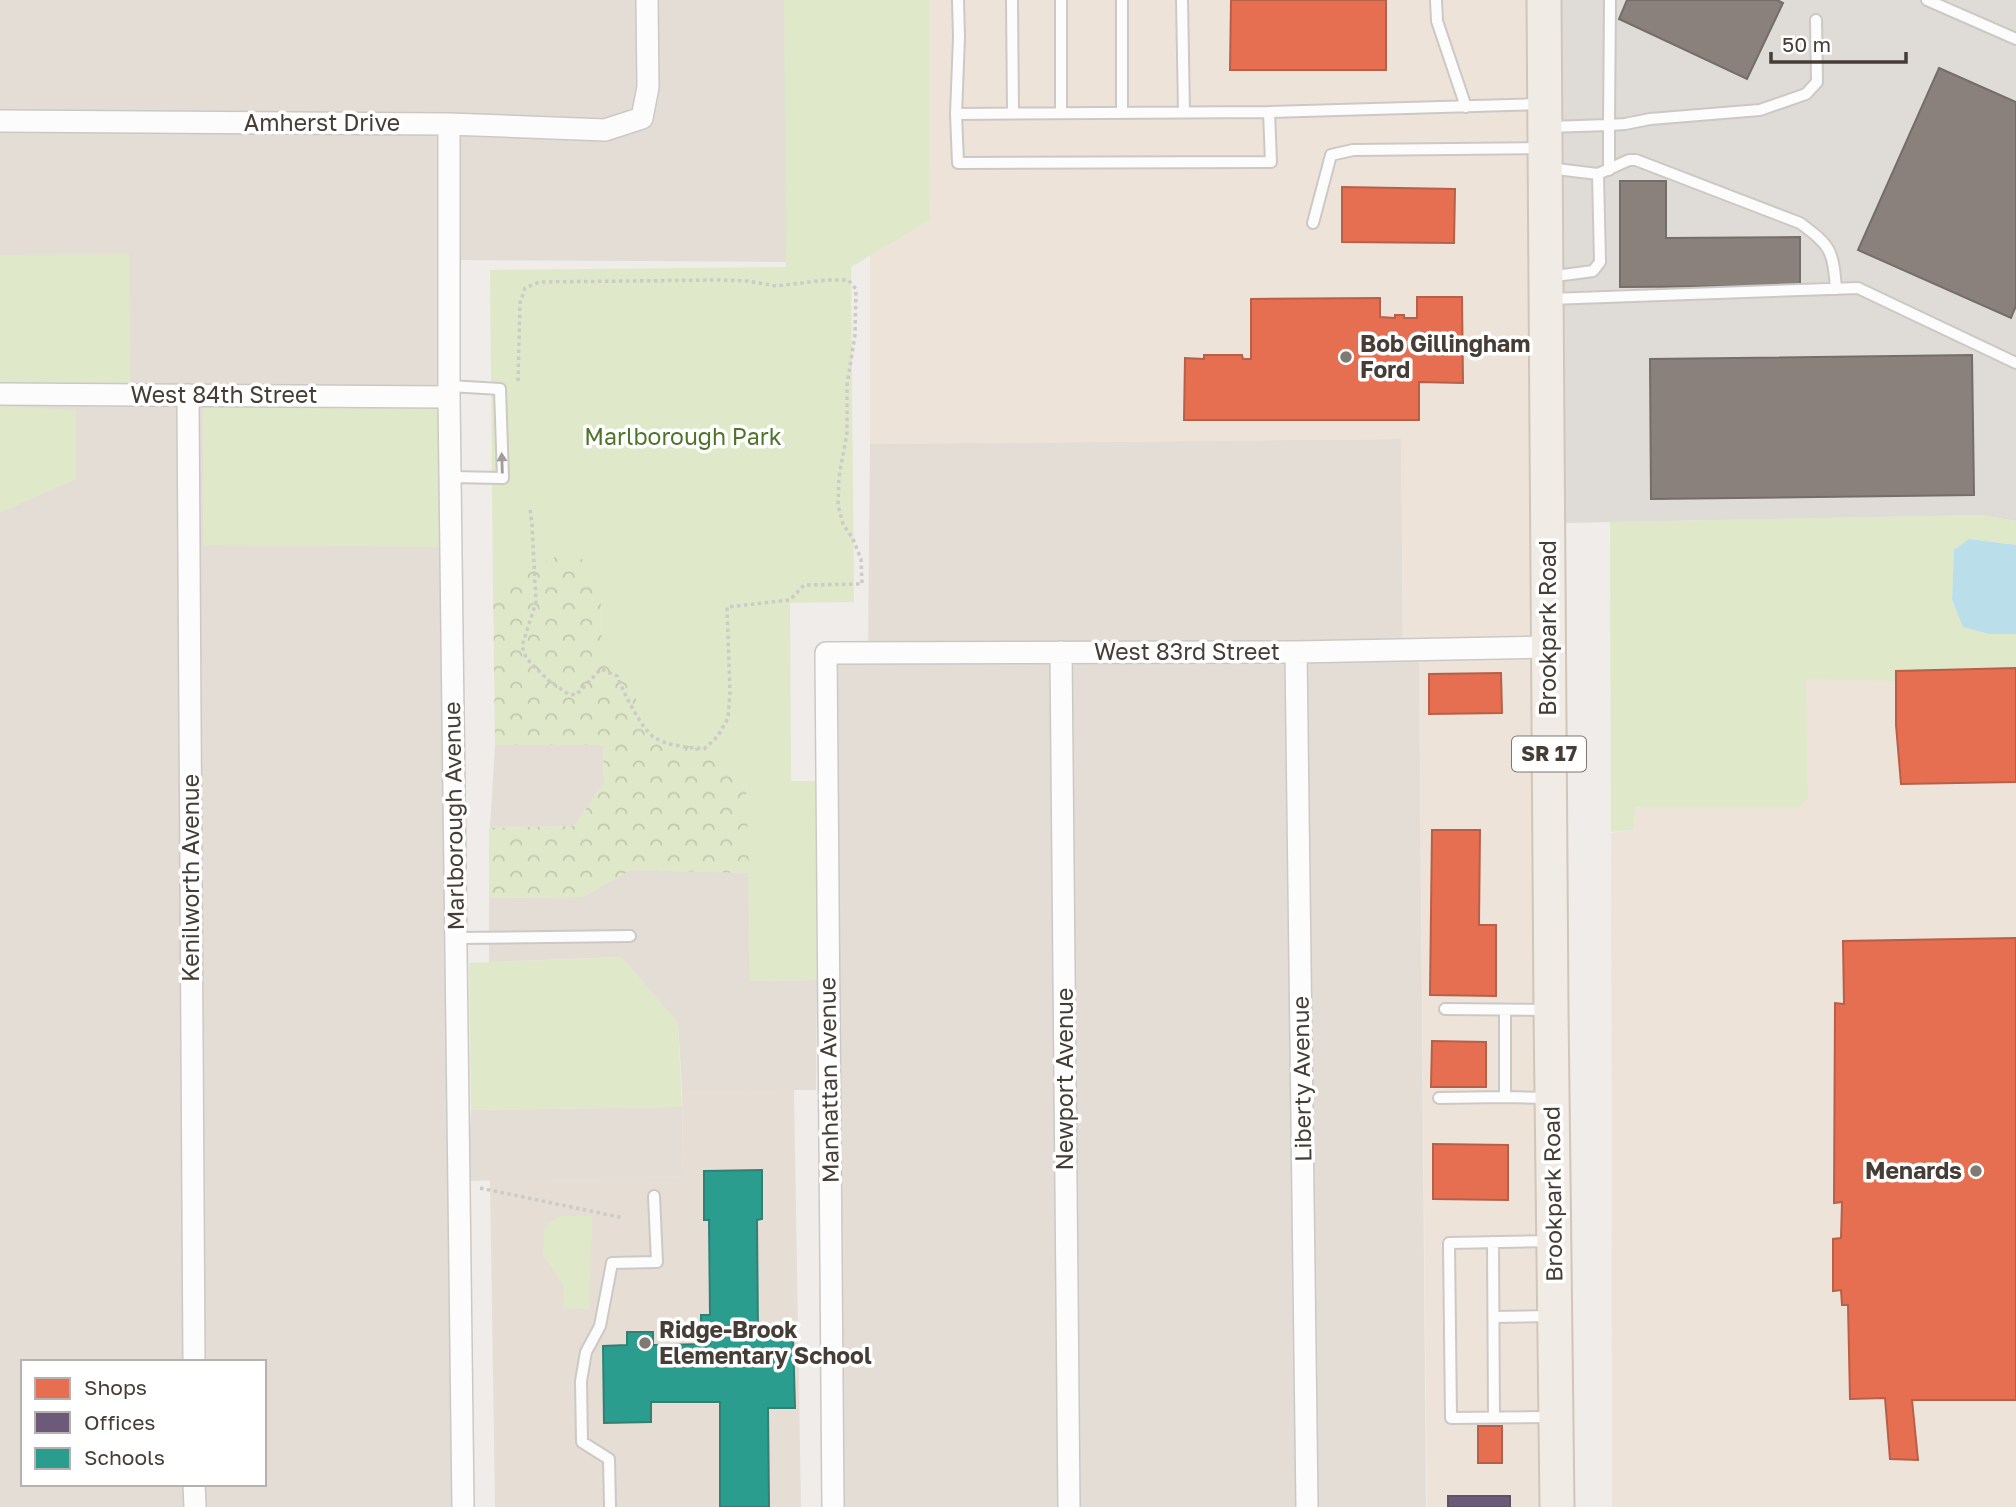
<svg xmlns="http://www.w3.org/2000/svg" width="2016" height="1507" viewBox="0 0 2016 1507" font-family="'Golos Text',sans-serif">
  <defs>
    <pattern id="forest-crowns" width="20" height="18" patternUnits="userSpaceOnUse" patternTransform="scale(1.75)"><rect width="20" height="18" fill="#e0e8ca"/><path d="M2 6a3 3 0 1 1 6 0M12 15a3 3 0 1 1 6 0" fill="none" stroke="#c2c8ae"/></pattern>
  </defs>
  <rect width="100%" height="100%" fill="#efece9"/>
  <!-- residential -->
  <path fill="#e3ddd6" fill-rule="evenodd" d="M0,0H785L787,262L449,260L463,1507H0ZM23,1362H264V1484H23Z
    M1401,439L1403,649H1419L1426,1507H833L826,653H868L870,444Z
    M495,745H603L604,783L574,826L490,828Z
    M630,870L749,873L750,981L817,980L816,1090H682L678,1023L621,957L489,962V898L583,897Z
    M682,1107L683,1176L467,1181L471,1110Z"/>
  <!-- commercial -->
  <path fill="#eee3d9" d="M929,0H1534L1546,1507H1427L1419,650H1403L1401,439L870,444V255L930,220Z
    M2016,675V1507H1612L1611,833L1634,830L1635,807H1800L1808,798L1805,679Z"/>
  <!-- industrial -->
  <path fill="#dfdbd7" d="M1557,0H2016V521L1981,515L1563,523Z"/>
  <!-- education -->
  <path fill="#e6ded5" d="M794,1089L801,1507H495L490,1179L683,1176L682,1090Z"/>
  <!-- green -->
  <path fill="#e0e8ca" d="M784,0H929L930,220L851,267L854,602L790,603L791,781H815L817,980L750,981L746,782L604,783L601,586L493,587L490,270L786,267Z
    M129,254L130,384H0V255Z
    M0,406L76,410V479L0,513Z
    M203,406L442,407L443,547L203,545Z
    M1981,515L2016,521V545L1969,539L1954,550L1952,600L1963,627L1989,634H2016V671L1896,681L1806,679L1808,798L1800,807H1635L1634,830L1611,832L1610,522Z
    M621,957L678,1023L682,1107L471,1110L469,963Z
    M561,1216H592L589,1309L563,1308L564,1286L543,1254L545,1226Z"/>
  <!-- forest -->
  <path fill="url(#forest-crowns)" d="M558,556L587,560L601,586L602,657L625,678L649,725L665,738L721,757L746,782L749,873L631,870L583,897L489,898V828L574,826L604,783L603,745H495L493,587Z"/>
  <!-- water -->
  <path fill="#bbdeeb" d="M1969,539L2016,545V634H1989L1963,627L1952,600L1954,550Z"/>
  <!-- shops -->
  <path fill="#e76f51" stroke="#b66049" stroke-width="2" d="M1231,0H1386V70H1230Z
    M1342,187L1455,189L1454,243L1342,242Z
    M1417,297H1462L1463,383L1419,382V420H1184L1185,358L1204,359V355H1242L1243,359H1251V299L1380,298V317L1395,318V315H1404V318H1417Z
    M2016,668V782L1901,784L1896,725V671Z
    M1501,673L1502,713L1429,714V674Z
    M1432,830H1480L1479,925H1496V996L1430,995Z
    M2016,938V1400H1912L1918,1460L1890,1459L1885,1398L1850,1399L1848,1305H1842L1841,1290L1833,1291V1239L1841,1238L1842,1202L1834,1203L1835,1003L1844,1004L1843,941Z
    M1432,1041L1486,1042V1087H1431Z
    M1433,1144L1508,1145V1200L1433,1199Z
    M1478,1426H1502V1463H1478Z"/>
  <!-- offices -->
  <path fill="#6d597a" stroke="#615166" stroke-width="2" d="M1448,1496H1510V1507H1448Z"/>
  <!-- schools -->
  <path fill="#2a9d8f" stroke="#328074" stroke-width="2" d="M762,1170V1219L757,1220L758,1337L793,1336L795,1408H768L769,1507H720V1402H651V1422L604,1423L603,1346L627,1345V1332H653V1345L710,1344V1327H701V1315H710L709,1220H704V1171Z"/>
  <!-- industry -->
  <path fill="#8a817c" stroke="#756d67" stroke-width="2" d="M1627,0H1777L1783,3L1747,79L1619,19Z
    M1939,68L2016,102V306L2011,318L1858,250Z
    M1620,181H1666V238L1800,237V286L1620,287Z
    M1972,355L1974,495L1651,499L1650,359Z"/>
  <g fill="none" stroke-linecap="round" stroke-linejoin="round">
    <!-- lane casing -->
    <g stroke="#ccc8c5" stroke-width="14">
      <path id="lane" d="M1012,0L1013,113
        M1061,0V113
        M1122,0V113
        M1182,0L1184,112
        M1436,0L1437,21L1466,107
        M1927,0L2016,39
        M1269,112L1271,162L958,163L956,114L1269,112L1541,104
        M956,114L959,37L958,0
        M1548,127L1609,125L1610,0
        M1548,168L1598,174L1629,160H1636L1800,223C1831,246 1833,250 1836,289
        M1609,170V125L1625,124L1650,119L1760,110L1806,94L1817,82L1816,20
        M1313,223L1331,155L1353,150L1542,148
        M1548,277L1593,271L1600,262L1598,174
        M1550,299L1858,288L2016,363
        M449,386L500,389L503,478L450,477
        M456,938L630,936
        M1445,1009L1548,1010
        M1505,1010V1097L1548,1098
        M1439,1098L1505,1097
        M1493,1242L1494,1418
        M1494,1317L1550,1316
        M1551,1417L1451,1418L1449,1243L1551,1241
        M610,1507L609,1459L582,1442L581,1381L586,1352L600,1326L612,1263L657,1262L654,1196"/>
    </g>
    <!-- street casing -->
    <g stroke="#ccc8c5" stroke-width="24">
      <path id="street" d="M0,121L449,124L605,130L642,118L648,87L647,0
        M449,124V397L463,1507
        M0,394L449,397
        M188,395L194,1362
        M1061,652L1069,1507
        M1296,652L1307,1507
        M194,1484L195,1507
        M833,1507L826,653L1296,652L1548,647"/>
    </g>
    <!-- primary casing -->
    <g stroke="#d1c6b8" stroke-width="37">
      <path id="primary" d="M1544,0L1551,1010L1557,1507"/>
    </g>
    <!-- path -->
    <path stroke="#cdcac7" stroke-width="3.5" stroke-dasharray="3.5 3.5" stroke-linecap="butt" d="M518,381L520,303L525,288L539,282L717,280L748,281L776,286L827,280H848L856,289L855,335L847,385V433L839,477L838,505L843,524L853,539L861,559L862,584L804,585L790,600L727,607L730,693L728,718L718,736L704,749C687,747 669,746 655,738C641,729 623,691 617,676L601,669L576,695L568,694L548,680L526,658L522,646L536,602L532,525L530,509
      M480,1188L624,1218"/>
    <!-- lane -->
    <use href="#lane" stroke="#fdfcfc" stroke-width="10"/>
    <!-- street -->
    <use href="#street" stroke="#fdfcfc" stroke-width="21"/>
    <!-- primary -->
    <use href="#primary" stroke="#f0ebe4" stroke-width="33"/>
  </g>
  <!-- one-way arrows -->
  <defs><path id="oneway-solid" d="M-6-.8H1V-3.2L6.5 0L1 3.2V.8H-6Z" transform="scale(1.75)"/></defs>
  <use fill="#a19c99" href="#oneway-solid" transform="translate(502 463) rotate(-92)"/>
  <!-- markers -->
  <g fill="#807a75" stroke="#fff" stroke-width="2.5">
    <circle cx="1346" cy="357" r="7"/>
    <circle cx="1976" cy="1171" r="7"/>
    <circle cx="645" cy="1343" r="7"/>
  </g>
  <g text-anchor="middle" stroke-width="7" stroke-linejoin="round" paint-order="stroke">
    <!-- shield labels -->
    <rect fill="#fff" stroke="#7d7772" stroke-width="2" x="1512" y="736.5" width="74" height="35" rx="5"/>
    <g font-size="21" font-weight="bold" fill="#453d36">
      <text x="1549" y="761">SR 17</text>
    </g>
    <!-- street labels -->
    <g font-size="23" fill="#453d36" stroke="#fff">
      <text x="322" y="131">Amherst Drive</text>
      <text x="224" y="403">West 84th Street</text>
      <text transform="translate(1548 628) rotate(-90)" y="8">Brookpark Road</text>
      <text x="1187" y="660">West 83rd Street</text>
      <text transform="translate(454 816) rotate(-91)" y="8">Marlborough Avenue</text>
      <text transform="translate(191 878) rotate(-90)" y="8">Kenilworth Avenue</text>
      <text transform="translate(1065 1079) rotate(-90)" y="8">Newport Avenue</text>
      <text transform="translate(1302 1079) rotate(-91)" y="8">Liberty Avenue</text>
      <text transform="translate(829 1080) rotate(-91)" y="8">Manhattan Avenue</text>
      <text transform="translate(1553 1194) rotate(-91)" y="8">Brookpark Road</text>
    </g>
    <!-- poi labels -->
    <g font-size="23" font-weight="bold" fill="#453d36" stroke="#fff" text-anchor="start">
      <text x="1360" y="352">Bob Gillingham<tspan x="1360" dy="26">Ford</tspan></text>
      <text x="1962" y="1179" text-anchor="end">Menards</text>
      <text x="659" y="1338">Ridge-Brook<tspan x="659" dy="26">Elementary School</tspan></text>
    </g>
    <!-- park labels -->
    <g font-size="23" fill="#50732c" stroke="#fff">
      <text x="683" y="445">Marlborough Park</text>
    </g>
  </g>
  <!-- legend -->
  <rect x="21" y="1360" width="245" height="126" fill="#ffffff" stroke="#b5b1af" stroke-width="2"/>
  <rect x="35" y="1378" width="35" height="21" fill="#e76f51" stroke="#b5b1af" stroke-width="2"/>
  <text x="84" y="1395" font-size="21" fill="#453d36">Shops</text>
  <rect x="35" y="1412" width="35" height="21" fill="#6d597a" stroke="#b5b1af" stroke-width="2"/>
  <text x="84" y="1430" font-size="21" fill="#453d36">Offices</text>
  <rect x="35" y="1448" width="35" height="21" fill="#2a9d8f" stroke="#b5b1af" stroke-width="2"/>
  <text x="84" y="1465" font-size="21" fill="#453d36">Schools</text>
  <!-- scale -->
  <path d="M1771 52v10h135v-10" fill="none" stroke="#453d36" stroke-width="3.5"/>
  <text x="1782" y="52" font-size="21" fill="#453d36" stroke="#ffffff" stroke-width="5" paint-order="stroke">50 m</text>
</svg>
